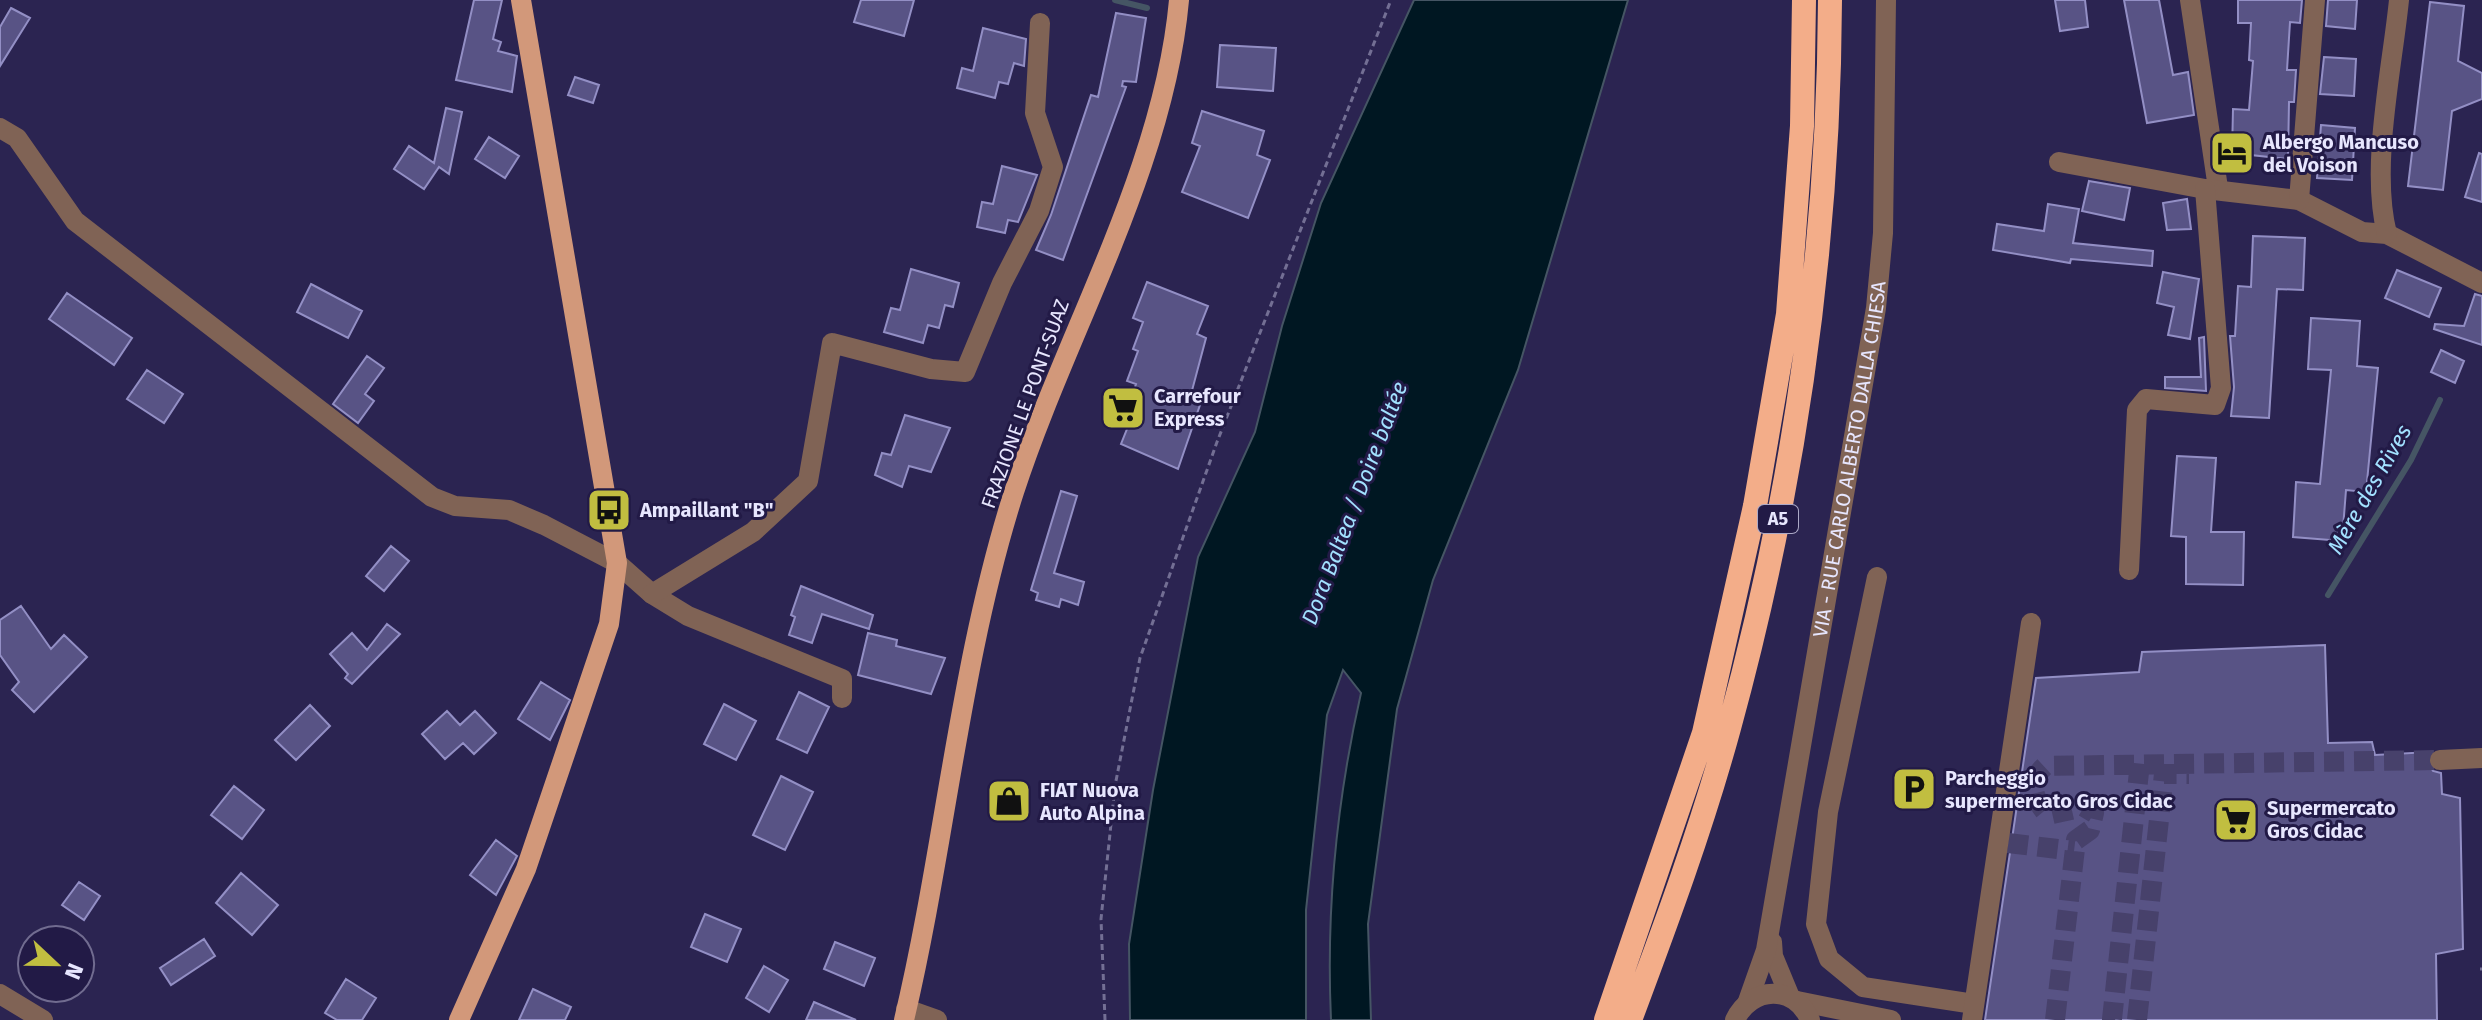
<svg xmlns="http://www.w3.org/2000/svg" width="2482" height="1020" viewBox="0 0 2482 1020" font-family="'Fira Sans',sans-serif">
  <rect width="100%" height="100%" fill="#2b2451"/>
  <!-- water -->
  <path fill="#001722" stroke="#455564" stroke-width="2" d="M1414,0H1628L1518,370L1433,580L1397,709L1368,924L1371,1020H1331C1326,911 1337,799 1361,693L1343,670L1327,715L1306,910V1020H1130L1129,944L1153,790L1198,557L1255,432L1282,326L1321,203Z"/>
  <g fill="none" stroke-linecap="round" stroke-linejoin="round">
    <!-- stream -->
    <path stroke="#455564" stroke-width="6" d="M1115,0L1147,8
      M2328,595L2411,460L2440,400"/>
  </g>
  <!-- building -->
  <path fill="#585385" stroke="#938fc5" stroke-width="2" d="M474,0H502L493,39L501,42L498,51L517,56L512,92L456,80Z
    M861,0H914L904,36L854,22Z
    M2055,0H2085L2088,27L2060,31Z
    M2124,0H2159L2173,75L2188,72L2194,115L2147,123Z
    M2238,0H2302L2300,23L2290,22L2287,70H2296L2294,102H2289L2288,159L2232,153L2233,109L2249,110L2253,61L2249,60L2251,23H2238Z
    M2328,0H2357L2355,29L2326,26Z
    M2430,2L2464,6L2458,61L2482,73V99L2452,111L2443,190L2408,186Z
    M11,8L30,18L0,66V27Z
    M1116,13L1146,18L1136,82L1123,81L1122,86L1126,87L1063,260L1036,250L1051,215L1091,95L1098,97Z
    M983,28L1026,39L1024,66L1014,63L1008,84L999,82L995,98L957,88L962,68L973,71Z
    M1220,45L1276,48L1273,91L1217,87Z
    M2324,57L2356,59L2354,96L2320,94Z
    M575,77L599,85L593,103L568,95Z
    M446,108L462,112L449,174L439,167L424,189L394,169L409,146L434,163Z
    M1202,111L1264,131L1257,155L1270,160L1248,218L1182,192L1200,146L1192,143Z
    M2321,125L2355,128L2352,180L2317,178Z
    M489,137L519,156L505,178L475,159Z
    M2479,153L2482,154V202L2465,197Z
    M1002,166L1037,175L1018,222L1008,220L1005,233L977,227L982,202L993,204Z
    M2089,181L2130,188L2124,220L2082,211Z
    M2187,199L2191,229L2167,230L2163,203Z
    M2048,204L2079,209L2073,243L2153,251L2152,266L2071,259L2070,263L1993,250L1997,224L2044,231Z
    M2253,236L2305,238L2303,290L2277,289L2269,418L2231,416L2234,387L2230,336H2235L2238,286L2251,287Z
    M911,269L959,283L953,307L945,305L939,328L928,325L923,343L884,332L891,308L900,310Z
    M2397,270L2441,288L2429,317L2385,298Z
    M2163,272L2199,279L2190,339L2168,335L2174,307L2157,303Z
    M1147,282L1208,306L1197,334L1206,338L1190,398L1201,402L1178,469L1121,444L1131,419L1124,416L1136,384L1127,381L1138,351L1133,349L1143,322L1133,318Z
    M311,284L362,311L348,338L297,312Z
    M67,293L132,338L114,365L49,319Z
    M2475,294L2482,296V345L2434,329L2435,324L2464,326Z
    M2311,318L2360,321L2357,366L2378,368L2366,492L2346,490L2342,541L2293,537L2296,482L2320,484L2331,370L2308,369Z
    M2204,337L2206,391L2165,388V377H2201L2199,338Z
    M2441,350L2464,361L2455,383L2431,372Z
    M367,356L384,368L365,394L374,401L358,423L333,404Z
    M147,370L183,394L164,423L127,399Z
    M905,415L950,428L931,472L909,466L902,487L875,475L882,453L891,455Z
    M2177,456L2216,458L2211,532H2244L2243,585L2186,584V537L2171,536Z
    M1061,491L1077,496L1054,573L1084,582L1078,605L1061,599L1059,607L1036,600L1038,593L1031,590Z
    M391,546L409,561L384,591L366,576Z
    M801,586L873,615L869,629L822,614L812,643L789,635L795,617L791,615Z
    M21,606L51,649L64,635L87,657L34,712L12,690L19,682L0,655V620Z
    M387,624L400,634L352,684L345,678L348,674L330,654L352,633L367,650Z
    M868,633L897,640L896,646L945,658L931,694L858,675Z
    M2325,645L2328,743L2372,742L2375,755L2430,752L2427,761L2433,771L2441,773L2442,794L2460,798L2463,949L2436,954L2437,1020H1985L2036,678L2139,672L2142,652Z
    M541,682L570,700L550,740L518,719Z
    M799,692L829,707L807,753L777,739Z
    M724,704L756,721L736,760L704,744Z
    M310,705L330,726L296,760L275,740Z
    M447,711L460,725L475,711L496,733L474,754L463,743L445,759L422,734Z
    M781,776L813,792L785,850L753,835Z
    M234,786L264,810L242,839L211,815Z
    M496,840L517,856L496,895L470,875Z
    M241,873L278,905L252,935L216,903Z
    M79,882L100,896L84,920L62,905Z
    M705,914L741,929L727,962L691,947Z
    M204,939L215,956L171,985L160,968Z
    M835,942L875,958L864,986L824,969Z
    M764,966L788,980L769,1012L746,998Z
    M346,979L376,998L362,1020H337L325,1013Z
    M533,989L571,1007L565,1020H519Z
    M814,1002L856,1020H806Z"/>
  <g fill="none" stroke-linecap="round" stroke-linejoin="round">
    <!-- minor-tunnel -->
    <path stroke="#47416b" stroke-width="20" stroke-dasharray="20 10" stroke-linecap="butt" d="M2008,843L2074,851
      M2055,1020L2076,840L2090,830L2094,813L2084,807L2048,815C2033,799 2027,782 2045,766L2440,760
      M2115,1020L2112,1019L2140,763
      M2137,1020L2164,774H2189"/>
    <!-- path -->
    <path stroke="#736f94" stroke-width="3" stroke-dasharray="6 4" stroke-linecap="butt" d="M2480,969H2482
      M1105,1020L1101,919L1115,786L1140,658L1217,442L1391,0"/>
    <!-- minor -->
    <g stroke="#806355" stroke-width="20">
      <path d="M2190,0L2218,188"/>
      <path d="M0,128L17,138L75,221L432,497L455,506L509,510L544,525L617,563L652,594L688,616L842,679V698"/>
      <path d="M2059,162L2205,189L2299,200L2362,232L2387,234L2482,283"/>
      <path d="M2299,200L2315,0"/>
      <path d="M2387,234C2370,167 2392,70 2399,0"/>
      <path d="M2129,570L2137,410L2146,399L2215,405L2221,388L2205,189"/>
      <path d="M1877,577L1828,812L1816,924L1829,959L1863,987L1974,1004"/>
      <path d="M652,594L753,532L808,481L832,343L931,369L965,372L1002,283L1039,211L1053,167L1035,113L1040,23"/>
      <path d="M2440,760L2482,758"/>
      <path d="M1772,942L1773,956L1790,997"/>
      <path d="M0,994L43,1020"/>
      <path id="s1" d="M1748,1001L1766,950L1876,308L1883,233L1886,0"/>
      <path d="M1797,1001L1891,1020"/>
      <path d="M906,1009L937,1020"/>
      <path d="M1735,1020C1751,986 1795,984 1810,1020"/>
      <path d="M1972,1020L2031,623"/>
    </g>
    <!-- major -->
    <path stroke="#d2987a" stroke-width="20" d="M459,1020L526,869L609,624L617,563L521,0
      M904,1020C945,848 960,660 1014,492C1066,332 1164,169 1179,0"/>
    <!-- highway -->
    <path stroke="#f3ad89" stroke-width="24" d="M1606,1020L1704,733L1755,506L1788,314L1802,126L1804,0
      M1630,1020C1666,924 1702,827 1729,728C1794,491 1829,245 1830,0"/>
  </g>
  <!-- icons -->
  <defs>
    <g id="hotel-square" transform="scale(2.3)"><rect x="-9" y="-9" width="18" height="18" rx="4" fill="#c1be40" stroke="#221a46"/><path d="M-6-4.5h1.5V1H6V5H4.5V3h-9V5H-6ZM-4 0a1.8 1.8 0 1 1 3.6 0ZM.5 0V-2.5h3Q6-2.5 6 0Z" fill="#111"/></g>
    <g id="supermarket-square" transform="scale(2.3)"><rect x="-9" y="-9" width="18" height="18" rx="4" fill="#c1be40" stroke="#221a46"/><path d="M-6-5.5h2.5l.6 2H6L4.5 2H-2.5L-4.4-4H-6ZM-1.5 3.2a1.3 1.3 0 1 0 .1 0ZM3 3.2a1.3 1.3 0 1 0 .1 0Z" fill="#111"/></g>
    <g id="bus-square" transform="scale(2.3)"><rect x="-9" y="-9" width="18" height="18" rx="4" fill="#c1be40" stroke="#221a46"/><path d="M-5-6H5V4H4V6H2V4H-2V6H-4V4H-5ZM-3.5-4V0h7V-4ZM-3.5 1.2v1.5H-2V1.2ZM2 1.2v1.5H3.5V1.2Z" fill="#111"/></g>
    <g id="parking-square" transform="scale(2.3)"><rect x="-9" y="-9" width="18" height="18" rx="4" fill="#c1be40" stroke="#221a46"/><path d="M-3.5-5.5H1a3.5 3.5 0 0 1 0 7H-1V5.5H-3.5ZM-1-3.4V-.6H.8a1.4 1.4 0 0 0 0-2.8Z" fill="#111"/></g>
    <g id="shop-square" transform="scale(2.3)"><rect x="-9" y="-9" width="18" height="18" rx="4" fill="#c1be40" stroke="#221a46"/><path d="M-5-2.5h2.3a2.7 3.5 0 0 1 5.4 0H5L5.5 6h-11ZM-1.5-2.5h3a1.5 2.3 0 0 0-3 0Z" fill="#111"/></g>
  </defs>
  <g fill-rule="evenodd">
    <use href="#hotel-square" x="2232" y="153"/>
    <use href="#supermarket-square" x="1123" y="408"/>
    <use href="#bus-square" x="609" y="510"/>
    <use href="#parking-square" x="1914" y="789"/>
    <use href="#shop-square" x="1009" y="801"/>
    <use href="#supermarket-square" x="2236" y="820"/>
  </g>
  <g text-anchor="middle" stroke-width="6" stroke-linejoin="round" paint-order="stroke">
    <!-- shield labels -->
    <rect fill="#221a46" stroke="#aca9c7" stroke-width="2" x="1758" y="505" width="40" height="28" rx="6"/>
    <g font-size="18" font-weight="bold" fill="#e7e6fe">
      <text x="1778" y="525">A5</text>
    </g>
    <!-- poi labels -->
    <g font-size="20" font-weight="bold" fill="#e7e6fe" stroke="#221a46" text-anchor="start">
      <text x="2263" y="149">Albergo Mancuso<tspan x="2263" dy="23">del Voison</tspan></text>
      <text x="1154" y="403">Carrefour<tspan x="1154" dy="23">Express</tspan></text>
      <text x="640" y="517">Ampaillant "B"</text>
      <text x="1945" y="785">Parcheggio<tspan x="1945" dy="23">supermercato Gros Cidac</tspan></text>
      <text x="1040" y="797">FIAT Nuova<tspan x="1040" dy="23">Auto Alpina</tspan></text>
      <text x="2267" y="815">Supermercato<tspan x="2267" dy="23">Gros Cidac</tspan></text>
    </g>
    <!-- street labels -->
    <g font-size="20" fill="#e7e6fe" stroke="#221a46">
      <text transform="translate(1025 404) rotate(-70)" y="7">FRAZIONE LE PONT-SUAZ</text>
      <text dy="7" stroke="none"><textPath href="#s1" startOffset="552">VIA - RUE CARLO ALBERTO DALLA CHIESA</textPath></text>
    </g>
    <!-- water labels -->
    <g font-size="22" font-style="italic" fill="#a2e1ff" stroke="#221a46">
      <text transform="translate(2369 489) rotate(-60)" y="8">Mère des Rives</text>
      <text transform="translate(1354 503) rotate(-69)" y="8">Dora Baltea / Doire baltée</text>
    </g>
  </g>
  <!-- north arrow -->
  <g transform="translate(56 964) rotate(112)"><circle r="38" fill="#221a46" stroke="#716c90" stroke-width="2"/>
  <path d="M0-6L14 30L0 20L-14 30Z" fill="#c1be40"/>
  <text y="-12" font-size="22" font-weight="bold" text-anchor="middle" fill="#e7e6fe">N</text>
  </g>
</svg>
